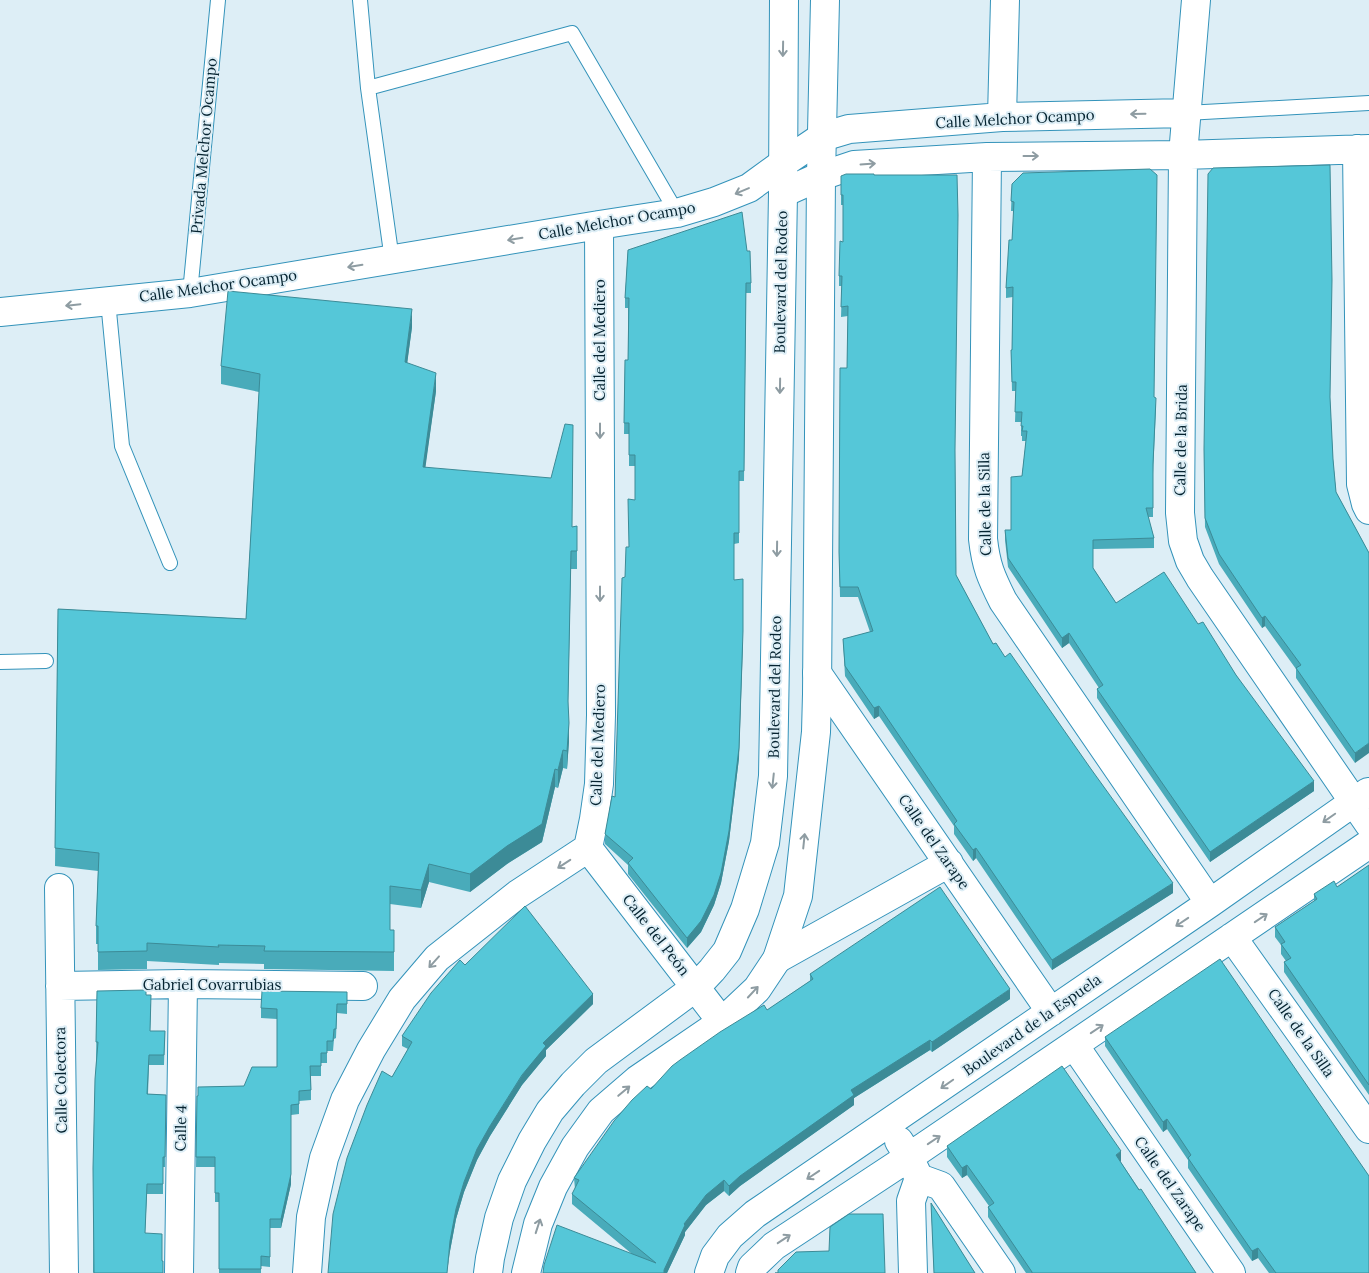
<svg xmlns="http://www.w3.org/2000/svg" width="1369" height="1273" viewBox="0 0 1369 1273" font-family="Lora,serif">
  <rect width="100%" height="100%" fill="#ddeef6"/>
  <g fill="none" stroke-linecap="round" stroke-linejoin="round">
    <!-- service casing -->
    <g stroke="#3393ba" stroke-width="16">
      <path id="service" d="M360,0L368,88
        M1186,113L1369,103
        M392,260L368,88L572,33L677,213
        M190,293L218,0
        M108,301L122,446L170,563
        M0,662L46,661"/>
    </g>
    <!-- minor casing -->
    <g stroke="#3393ba" stroke-width="30">
      <path id="minor" d="M1196,0L1183,155L1180,513L1183,541L1190,561L1200,578L1369,824
        M1002,117L1005,0
        M1357,149L1361,484L1366,504L1369,510
        M987,157L983,539C986,566 991,577 1003,601L1210,903
        M783,193L821,176L854,165L987,157L1183,155L1369,149
        M0,312L190,293L599,225L677,213L714,202L749,188L782,164L822,137L849,129L1002,117L1186,113
        M817,673L1051,1012
        M588,848L722,1022
        M59,888L64,1273
        M1232,937L1369,1129
        M777,959L949,863
        M60,986L183,984L363,986
        M1074,1045L1231,1273
        M899,1141L909,1157L919,1178L941,1186L1001,1273
        M179,1273L183,984
        M307,1273L311,1217L324,1158L345,1100L371,1050L402,999L437,958L518,894L588,848L594,819L599,784L601,715L599,225
        M709,1273L715,1256L730,1236L755,1214L1210,903L1368,792
        M750,1273L752,1267L774,1246L909,1157L1369,844
        M913,1273L911,1201L919,1178"/>
    </g>
    <!-- tertiary casing -->
    <g stroke="#3393ba" stroke-width="30">
      <path id="tertiary" d="M488,1273L490,1258L499,1218L512,1181L532,1141L550,1111L573,1084L596,1061L696,987L712,970L727,951L745,909L765,843L773,776L783,193L784,0
        M526,1273L538,1224L553,1187L575,1147L601,1111L637,1080L722,1022L757,989L777,959L798,896L816,732L817,694L821,176L825,0"/>
    </g>
    <!-- service -->
    <use href="#service" stroke="#fff" stroke-width="14"/>
    <!-- minor -->
    <use href="#minor" stroke="#fff" stroke-width="28"/>
    <!-- tertiary -->
    <use href="#tertiary" stroke="#fff" stroke-width="28"/>
  </g>
  <!-- wall -->
  <path fill="#49abba" d="M841,176L955,456L956,575L993,644L1005,657L1173,893L1052,970L976,858L973,861L954,834V826L879,716L874,719L845,676L843,639L870,632L858,597H840L839,552L847,368L848,316L841,317L842,286H839V276L843,242V205H841Z
    M1012,184L1154,397L1156,407L1153,474V517H1148L1154,538V548L1093,549V568L1116,603L1198,624L1236,675L1314,791L1210,862L1097,698V689L1099,688L1069,643L1062,648L1008,567L1005,540V530H1011L1022,476L1026,441H1022V436H1021V422H1015L1016,391H1012L1011,350H1012L1013,297L1006,298V288L1012,240L1014,211H1011Z
    M628,250L751,283V293H746L744,481H739V543L734,544V580L739,758L729,841L721,883L714,905L701,932L687,948L628,874V865L605,844V834L615,797L625,577L635,500V466H629V434H624L625,360H628V308H625V298Z
    M412,327L407,363L436,391L425,467L572,527L577,526V569H571L568,706L569,741L567,769L563,768L558,788L555,787L542,842L507,864L470,892L429,882L421,908L390,904V930H394V971L264,969V964L219,963V965L147,961V969L98,970V944H96V926L98,871L55,866L58,609L246,619L259,392L221,384V366Z
    M1330,400L1333,459L1336,492L1369,553L1355,763L1296,678V669L1265,626L1262,628L1219,564L1205,527L1204,449Z
    M1369,865V1095L1284,972V962L1286,961L1281,954V945L1275,937V927L1314,901V894L1337,887Z
    M465,965L593,1004L546,1050V1056L522,1085L490,1136L477,1160L464,1192L456,1219L450,1251L392,1077L408,1049L402,1046V1036Z
    M810,974L1010,999L932,1052L930,1050L854,1098V1105L740,1186L729,1196L724,1191L706,1205L685,1232V1235L667,1273H543L632,1254L572,1204V1194L575,1189L574,1178L651,1089L810,981Z
    M97,991L146,995L151,1005L150,1031H165L164,1065H149L148,1094L166,1095L165,1167H163V1194H147L145,1233L93,1273Z
    M347,992V1014L337,1013L336,1038L334,1039L333,1051H327V1063H321V1076H311V1100L299,1101V1114L291,1115V1184L281,1228H270V1267L261,1266V1273H219V1202H215V1167H196L197,1096L244,1086L277,1067V1019L261,1018V1008Z
    M1105,1037L1369,1273H1269L1258,1258L1252,1261L1188,1168V1160L1167,1129L1163,1132L1105,1046Z
    M947,1146L1121,1161H1120L1196,1273H1026L988,1217V1207L989,1206L967,1175L962,1178L947,1157Z
    M931,1203L975,1273H934Z"/>
  <!-- shaded-wall -->
  <path fill="#3c8b97" d="M412,309V327L405,380V362Z
    M436,373V391L423,485V467Z
    M1265,616V626L1262,628V618Z
    M1069,633V643L1062,648V638Z
    M743,642L739,758L729,841L721,883L714,905L701,932L687,948V938Z
    M879,706V716L874,719V708Z
    M569,723V741L567,769V751Z
    M1369,743V753L1355,763V753Z
    M563,750V768L558,788V770Z
    M555,769V787L542,842L507,864L470,892V874Z
    M1314,781V791L1210,862V852Z
    M976,848V858L973,861V850Z
    M429,864V882L421,908V890Z
    M1173,883V893L1052,970V960Z
    M1010,989V999L932,1052V1042Z
    M593,994V1004L546,1050V1056L522,1085L490,1136L477,1160L464,1192L456,1219L450,1251L447,1273L450,1241L456,1209L464,1182L477,1149L490,1126L543,1043Z
    M930,1040V1050L854,1098V1105L740,1186L729,1196V1186L740,1176L851,1090Z
    M1167,1119V1129L1163,1132V1122Z
    M1121,1151V1161L1116,1165V1155Z
    M967,1165V1175L962,1178V1168Z
    M291,1174V1184L281,1228V1219Z
    M724,1180V1191L706,1205L685,1232V1235L667,1273H664V1270L684,1224L706,1195Z
    M1258,1248V1258L1252,1261V1251Z"/>
  <!-- building -->
  <path fill="#55c7d8" stroke="#3c8b97" d="M1330,165L1332,280L1330,397L1333,459L1336,492L1369,553V743L1355,753L1296,668L1301,665L1265,616L1262,618L1219,554L1205,518L1204,449L1208,174L1213,168Z
    M1150,169L1157,175L1154,397L1156,398L1153,464V508H1146L1154,538L1093,540V568L1116,603L1164,572L1198,624L1203,622L1236,675L1314,781L1210,852L1097,689L1103,685L1069,633L1062,638L1008,558L1005,530H1011V477L1022,476L1027,431H1022L1023,426H1021L1022,412H1015L1016,382H1012L1011,350H1012L1013,287L1006,288L1009,240H1012L1014,202L1011,201L1012,184L1023,173Z
    M846,174H874V175H957L958,215L955,450L956,575L993,644L996,643L1005,657L1010,653L1091,769L1173,883L1052,960L976,848L973,850L954,824L957,821L879,706L874,708L845,666L843,639L873,631L858,587H840L839,552L840,368H847L848,306L841,307L842,276H839L840,241L843,242V195H841V176Z
    M742,212L747,251H750L751,283H746L744,471H739V533H734V580L743,579V631L739,748L729,831L721,873L714,895L701,921L687,938L628,863L633,858L605,834L612,796L615,797L622,578L625,577L626,547H629L628,499L635,500V455H629V423H624L625,360H628L629,298H625L628,250Z
    M228,291L412,309L405,362L436,373L423,467L551,478L565,424L573,425L572,527L577,526V551H571L568,701L569,723L567,751L563,750L558,770L555,769L542,824L507,846L470,874L429,864L421,890L390,886V930H394V952L264,951L265,946L218,945L219,947L147,943V951L98,952V926H96L99,853L55,848L58,609L246,619L260,374L221,366Z
    M1369,865V1085L1284,962L1291,958L1281,944L1285,942L1275,927L1317,899L1314,894L1334,881L1337,887Z
    M940,887L1010,989L932,1042L930,1040L851,1090L854,1095L740,1176L729,1186L724,1180L706,1195L684,1224L685,1225L664,1270V1273H543L544,1265L557,1225L656,1263L572,1194L579,1180L574,1178L614,1121L632,1100L647,1086L651,1089L672,1066L680,1060L720,1032L764,1005L767,1010L813,979L810,974Z
    M525,906L593,994L543,1043L546,1046L522,1075L490,1126L477,1149L464,1182L456,1209L450,1241L447,1273H328L333,1214L347,1158L367,1105L382,1071L392,1077L412,1042L402,1036L431,993L460,960L465,965Z
    M1220,959L1369,1176V1273H1276L1258,1248L1252,1251L1188,1158L1191,1155L1167,1119L1163,1122L1105,1037Z
    M146,990V995H151L150,1031H165L164,1055H149L147,1094L166,1095L165,1157H163V1184H147L145,1233L162,1234V1261H163V1273H94L93,1168L95,1079L98,1042H96L97,991Z
    M262,991L347,992V1004H337L336,1029H334L333,1041H327V1053H321V1066H310L311,1090L299,1091V1104L291,1105V1174L281,1219H270V1257L261,1256V1269H219V1193H215V1157H196L197,1096H198V1087L244,1086L252,1067H277V1009L261,1008Z
    M1062,1066L1121,1151L1116,1155L1139,1190L1141,1189L1196,1273H1032V1272L988,1207L994,1203L967,1165L962,1168L947,1146Z
    M931,1203L975,1273H934Z
    M849,1214H883L885,1273H775H778V1270L796,1252L829,1251L830,1227Z"/>
  <!-- one-way arrows -->
  <defs><path id="oneway-shaft" d="M-6 0H5M1.5-3L5.5 0L1.5 3" fill="none" stroke-width="1.6" stroke-linecap="round" stroke-linejoin="round" transform="scale(1.25)"/></defs>
  <g stroke="#8e9ca2">
    <use href="#oneway-shaft" transform="translate(783 49) rotate(91)"/>
    <use href="#oneway-shaft" transform="translate(1138 114) rotate(179)"/>
    <use href="#oneway-shaft" transform="translate(1031 156)"/>
    <use href="#oneway-shaft" transform="translate(868 164) rotate(-4)"/>
    <use href="#oneway-shaft" transform="translate(742 191) rotate(157)"/>
    <use href="#oneway-shaft" transform="translate(515 239) rotate(171)"/>
    <use href="#oneway-shaft" transform="translate(355 266) rotate(171)"/>
    <use href="#oneway-shaft" transform="translate(73 305) rotate(174)"/>
    <use href="#oneway-shaft" transform="translate(780 386) rotate(91)"/>
    <use href="#oneway-shaft" transform="translate(600 431) rotate(90)"/>
    <use href="#oneway-shaft" transform="translate(777 549) rotate(91)"/>
    <use href="#oneway-shaft" transform="translate(600 594) rotate(90)"/>
    <use href="#oneway-shaft" transform="translate(773 781) rotate(96)"/>
    <use href="#oneway-shaft" transform="translate(1329 818) rotate(145)"/>
    <use href="#oneway-shaft" transform="translate(804 841) rotate(-84)"/>
    <use href="#oneway-shaft" transform="translate(564 864) rotate(147)"/>
    <use href="#oneway-shaft" transform="translate(1261 918) rotate(-34)"/>
    <use href="#oneway-shaft" transform="translate(1182 922) rotate(146)"/>
    <use href="#oneway-shaft" transform="translate(434 962) rotate(132)"/>
    <use href="#oneway-shaft" transform="translate(753 992) rotate(-47)"/>
    <use href="#oneway-shaft" transform="translate(1097 1029) rotate(-34)"/>
    <use href="#oneway-shaft" transform="translate(947 1084) rotate(145)"/>
    <use href="#oneway-shaft" transform="translate(624 1091) rotate(-40)"/>
    <use href="#oneway-shaft" transform="translate(934 1140) rotate(-34)"/>
    <use href="#oneway-shaft" transform="translate(813 1175) rotate(146)"/>
    <use href="#oneway-shaft" transform="translate(538 1226) rotate(-72)"/>
    <use href="#oneway-shaft" transform="translate(784 1239) rotate(-33)"/>
  </g>
  <g text-anchor="middle" stroke-width="4" stroke-linejoin="round" paint-order="stroke">
    <!-- street labels -->
    <g font-size="15" fill="#052330" stroke="#ddeef6">
      <text transform="translate(1015 119) rotate(-3)" y="5">Calle Melchor Ocampo</text>
      <text transform="translate(204 146) rotate(-85)" y="5">Privada Melchor Ocampo</text>
      <text transform="translate(617 221) rotate(-10)" y="5">Calle Melchor Ocampo</text>
      <text transform="translate(781 282) rotate(-89)" y="5">Boulevard del Rodeo</text>
      <text transform="translate(218 286) rotate(-8)" y="5">Calle Melchor Ocampo</text>
      <text transform="translate(600 340) rotate(-90)" y="5">Calle del Mediero</text>
      <text transform="translate(1181 440) rotate(-89)" y="5">Calle de la Brida</text>
      <text transform="translate(985 504) rotate(-91)" y="5">Calle de la Silla</text>
      <text transform="translate(775 687) rotate(-89)" y="5">Boulevard del Rodeo</text>
      <text transform="translate(598 745) rotate(-88)" y="5">Calle del Mediero</text>
      <text transform="translate(934 842) rotate(55)" y="5">Calle del Zarape</text>
      <text transform="translate(656 935) rotate(52)" y="5">Calle del Peón</text>
      <text x="212" y="990">Gabriel Covarrubias</text>
      <text transform="translate(1032 1025) rotate(-35)" y="5">Boulevard de la Espuela</text>
      <text transform="translate(1301 1033) rotate(55)" y="5">Calle de la Silla</text>
      <text transform="translate(61 1080) rotate(-91)" y="5">Calle Colectora</text>
      <text transform="translate(181 1128) rotate(-89)" y="5">Calle 4</text>
      <text transform="translate(1170 1184) rotate(55)" y="5">Calle del Zarape</text>
    </g>
  </g>
</svg>
